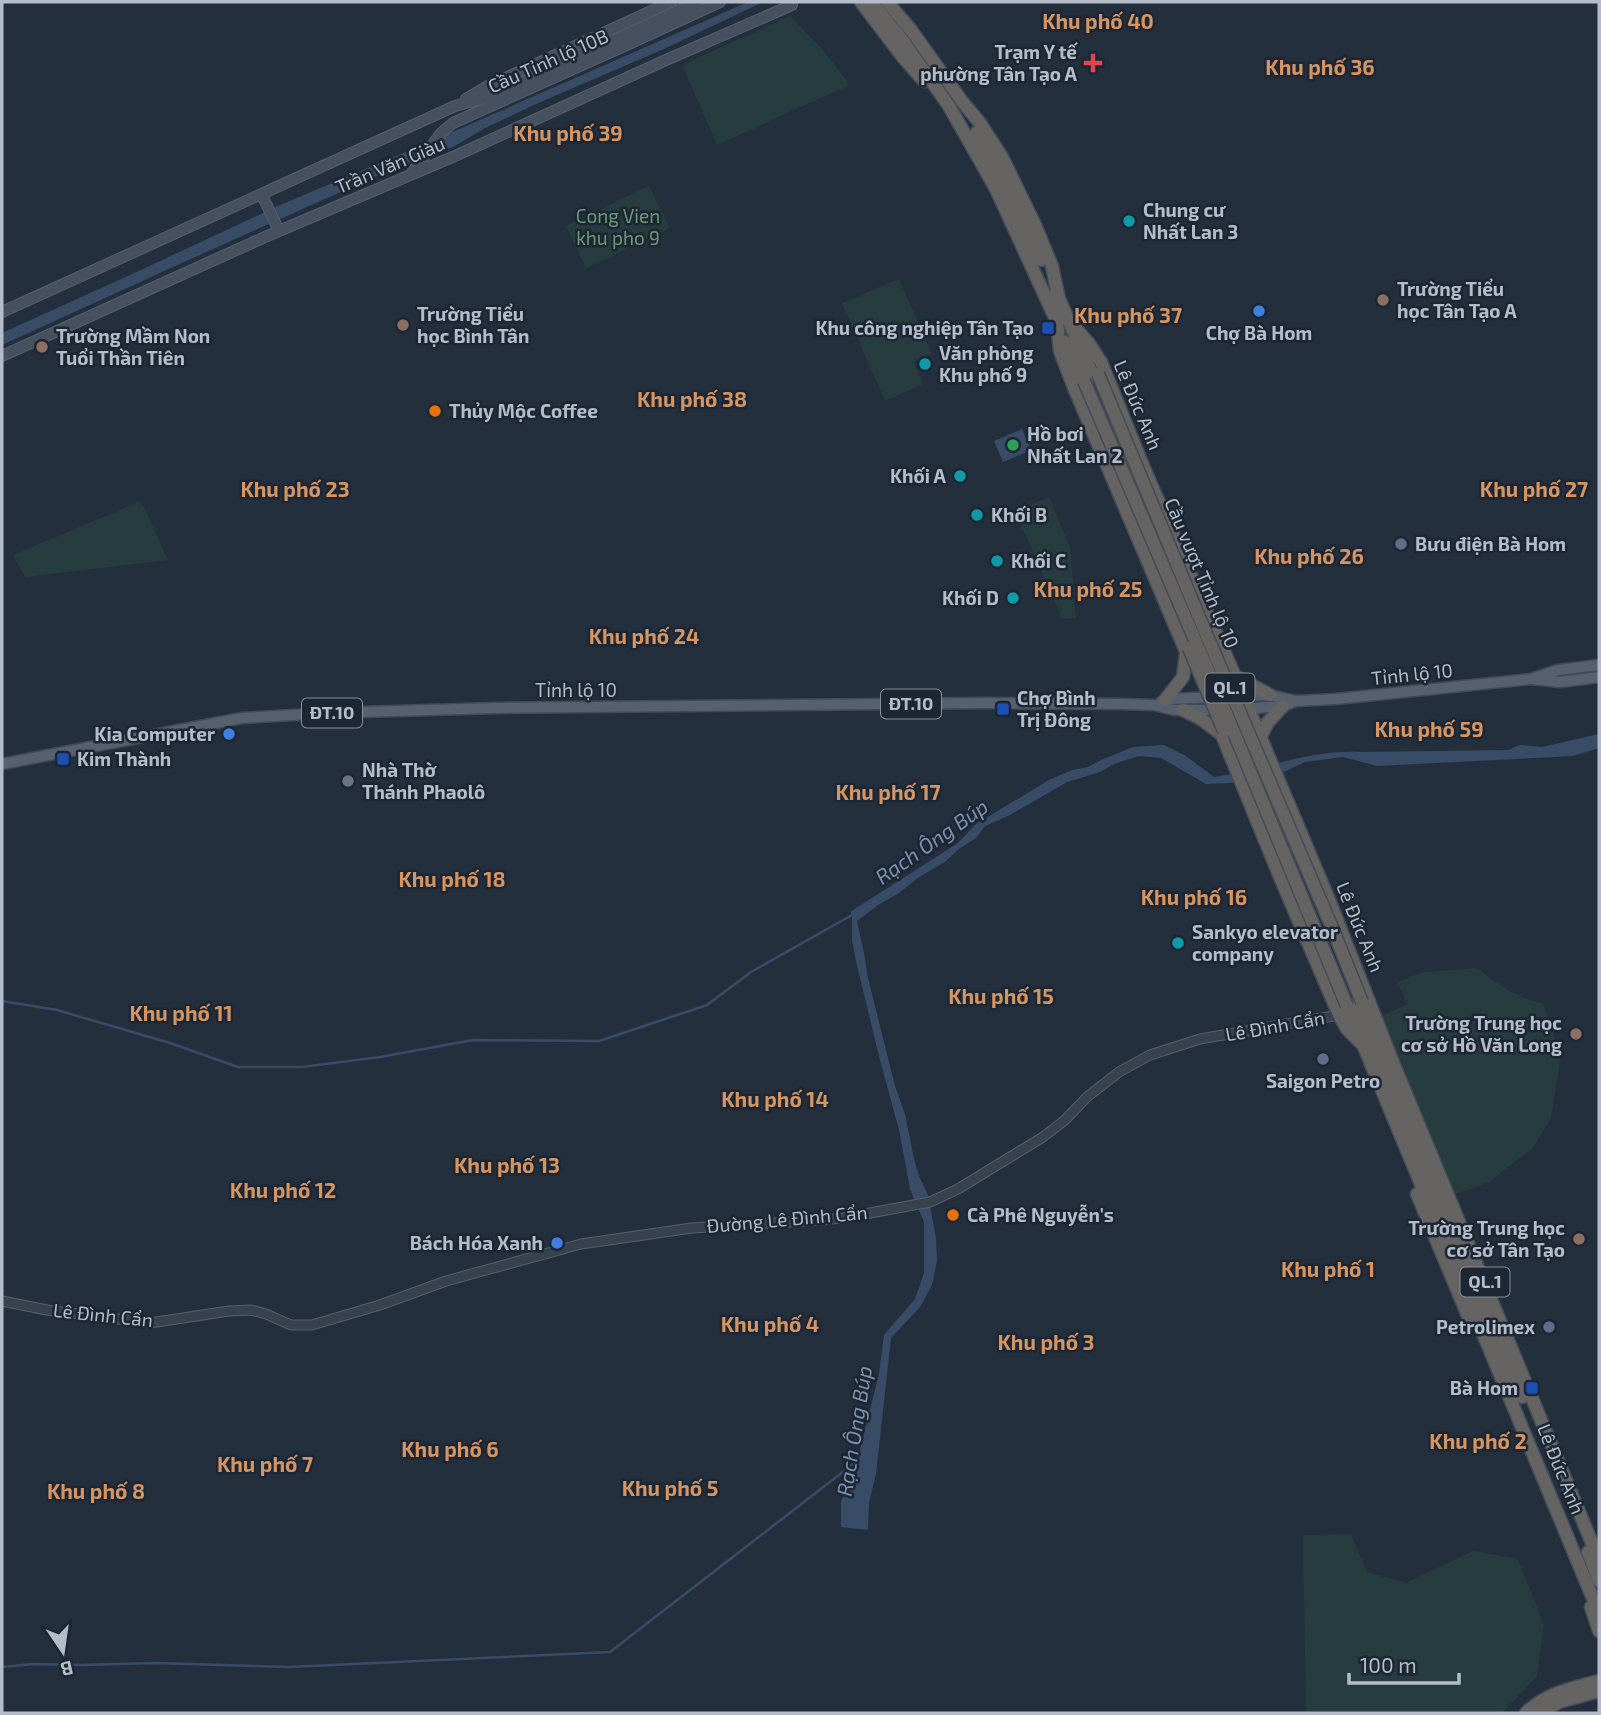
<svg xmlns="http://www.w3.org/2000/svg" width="1601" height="1715" viewBox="0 0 1601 1715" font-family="'Exo 2',sans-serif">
  <rect width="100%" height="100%" fill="#242f3e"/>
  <!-- green -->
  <path fill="#263c3f" d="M790,16L822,49L847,81L848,85L845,87L717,145L682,65Z
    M649,186L670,228L586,268L566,226Z
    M899,279L932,354L914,362L923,384L885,401L842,303Z
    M1049,497L1070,547L1076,618L1062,619L1015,511Z
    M141,501L168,560L25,577L13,555Z
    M1477,968C1496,983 1518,999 1543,1003L1561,1056L1551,1118L1532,1149L1501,1172L1491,1182L1453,1195L1381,1017L1407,1004L1397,982L1424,972Z
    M1351,1534L1367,1572L1406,1583L1473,1551L1518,1559L1544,1625L1537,1676L1502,1713H1306L1303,1535Z"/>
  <!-- water -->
  <path fill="#394c67" d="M748,2H763L666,48L536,104L485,128L453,147L392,169L184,262L2,345V333L130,275L280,205L432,141Z
    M1022,429L1031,450L1003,462L994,441Z
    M1599,734V748L1573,756L1377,766L1343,757L1305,762L1286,771L1231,783L1206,784L1161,758L1139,756L1116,763L1100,772L1067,782L1010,815L985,826L976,838L959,849L946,861L918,878L899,893L878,905L857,921L865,958L867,974L895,1086L905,1114L914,1159L919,1176L928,1195L936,1238L937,1261L932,1285L920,1307L891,1338L876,1474L869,1503L868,1530L841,1527V1502L857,1461L879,1374L884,1335L915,1299L924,1273V1222L910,1189L899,1130L880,1060L857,966L852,940V915L850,912L958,843L976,824L1049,780L1072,770L1088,767L1101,760L1133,747L1164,745L1186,756L1214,777C1263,770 1311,749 1361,752L1508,750L1520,745L1542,747Z"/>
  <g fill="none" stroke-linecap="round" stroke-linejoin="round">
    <!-- stream -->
    <path stroke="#394c67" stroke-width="2.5" d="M2,1001L57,1010L170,1043L238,1067H302L380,1057L473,1040L599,1041L707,1005L751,972L852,915
      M2,1667L33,1664L80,1665L155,1663L289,1667L610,1652L857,1461"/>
    <!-- tertiary casing -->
    <g stroke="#565f6c" stroke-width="11">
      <path id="tertiary" d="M2,1301L47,1310L150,1323L229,1311L251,1310L266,1314L291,1325H312L380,1305L446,1281L581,1244L692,1228L808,1221L843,1218L930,1202L958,1189L1043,1137L1065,1120L1087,1097L1119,1072L1150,1055L1200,1039L1339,1015"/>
    </g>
    <!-- secondary casing -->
    <g stroke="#565f6c" stroke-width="12">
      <path id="secondary" d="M466,99L488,86L671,2
        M411,174L441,133L453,123L631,43L720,2
        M262,195L279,231
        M2,312L455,106L492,96L697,2
        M2,356L265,237L455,156L666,60L792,5"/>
    </g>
    <!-- primary casing -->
    <g stroke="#414a57" stroke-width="13">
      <path id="primary" d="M1534,678L1558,670L1599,665
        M1237,696L1270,695L1296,701
        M1161,702L1172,699L1217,697
        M1242,709L1283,706L1296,701L1336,699L1531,679L1560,682L1599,677
        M2,764L242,718L328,713L495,708L982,703L1122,704L1154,705L1174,710H1222"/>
    </g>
    <!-- trunk casing -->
    <g stroke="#434c59" stroke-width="15">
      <path id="trunk" d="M861,2L902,56L924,81
        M871,2L900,37L949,106L996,189L1057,322L1060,351L1075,390L1190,661
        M887,2L911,30L961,100L980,123L1002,157L1035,225L1052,266L1059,299
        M977,132L1041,260
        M1056,292L1093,376
        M1067,318L1090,345L1101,362L1143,466L1234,674L1329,900L1394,1065L1599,1560
        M1065,342L1084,381
        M1235,676L1270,695
        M1165,700L1183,677L1186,653
        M1183,710L1201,719L1221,734
        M1217,723L1282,882L1339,1015L1347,1029L1363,1045
        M1229,746L1243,738H1260L1268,722L1283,706
        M1358,1003L1522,1397
        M1347,1006L1599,1613
        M1417,1194L1471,1323
        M1588,1552L1599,1581
        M1591,1607L1599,1631
        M1526,1713C1546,1693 1572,1688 1599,1681
        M1540,1713L1559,1702L1599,1691"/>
    </g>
    <!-- tertiary -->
    <use href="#tertiary" stroke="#38414e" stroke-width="9"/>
    <!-- secondary -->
    <use href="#secondary" stroke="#465061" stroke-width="10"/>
    <!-- primary -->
    <use href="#primary" stroke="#56606e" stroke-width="10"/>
    <!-- trunk -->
    <use href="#trunk" stroke="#656462" stroke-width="12"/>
    <!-- trunk-bridge casing -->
    <g stroke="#434c59" stroke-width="15" stroke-linecap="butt">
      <path id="trunk-bridge" d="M1098,374L1204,629L1331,925L1362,1002
        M1084,381L1216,689L1347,1006
        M1189,648L1224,731"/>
    </g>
    <!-- trunk-bridge -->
    <use href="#trunk-bridge" stroke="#656462" stroke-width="12"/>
  </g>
  <!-- markers -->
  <path fill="#e0444e" stroke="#1d2633" stroke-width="2.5" d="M1089.5 52.5h7v7h7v7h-7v7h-7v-7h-7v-7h7z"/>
  <g fill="#0f9aa8" stroke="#1d2633" stroke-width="2.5">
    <circle cx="1129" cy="221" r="7"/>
    <circle cx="925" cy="364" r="7"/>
    <circle cx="960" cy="476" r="7"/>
    <circle cx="977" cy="515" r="7"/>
    <circle cx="997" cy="561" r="7"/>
    <circle cx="1013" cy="598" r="7"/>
    <circle cx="1178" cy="943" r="7"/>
  </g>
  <g fill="#8d6e63" stroke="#1d2633" stroke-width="2.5">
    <circle cx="1383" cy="300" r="7"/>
    <circle cx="403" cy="325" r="7"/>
    <circle cx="42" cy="347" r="7"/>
    <circle cx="1576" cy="1034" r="7"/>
    <circle cx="1579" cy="1239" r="7"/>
  </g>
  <g fill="#3f7fe0" stroke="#1d2633" stroke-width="2.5">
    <circle cx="1259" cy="311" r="7"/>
    <circle cx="229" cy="734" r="7"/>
    <circle cx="557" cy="1243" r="7"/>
  </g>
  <g fill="#1a4fb4" stroke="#1d2633" stroke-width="2.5">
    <rect x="1041" y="321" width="14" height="14" rx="3.5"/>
    <rect x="996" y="702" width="14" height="14" rx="3.5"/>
    <rect x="56" y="752" width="14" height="14" rx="3.5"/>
    <rect x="1525" y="1381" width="14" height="14" rx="3.5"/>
  </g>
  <g fill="#e8710a" stroke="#1d2633" stroke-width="2.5">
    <circle cx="435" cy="411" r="7"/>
    <circle cx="953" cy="1215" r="7"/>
  </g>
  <circle fill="#2e9e5b" stroke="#1d2633" stroke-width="2.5" cx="1013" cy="445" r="7"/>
  <g fill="#5c6f8a" stroke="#1d2633" stroke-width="2.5">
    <circle cx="1401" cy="544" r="7"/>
    <circle cx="1323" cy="1059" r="7"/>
    <circle cx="1549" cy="1327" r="7"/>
  </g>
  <circle fill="#6b7280" stroke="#1d2633" stroke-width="2.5" cx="348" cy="781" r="7"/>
  <g text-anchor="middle" stroke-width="5" stroke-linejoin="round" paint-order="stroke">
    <!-- shield labels -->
    <g fill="#1d2633" stroke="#878f9c" stroke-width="2">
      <rect x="1205.5" y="673.5" width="49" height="29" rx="5"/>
      <rect x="881" y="689.5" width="60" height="29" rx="5"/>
      <rect x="302" y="698.5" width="60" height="29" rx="5"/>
      <rect x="1460.5" y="1267.5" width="49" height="29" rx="5"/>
    </g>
    <g font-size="18" font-weight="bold" fill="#b4bcc9">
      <text x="1230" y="694">QL.1</text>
      <text x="911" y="710">ĐT.10</text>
      <text x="332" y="719">ĐT.10</text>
      <text x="1485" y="1288">QL.1</text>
    </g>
    <!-- poi labels -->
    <g font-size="19" font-weight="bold" fill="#b4bcc9" stroke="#1d2633" text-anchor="start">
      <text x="1077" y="59" text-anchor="end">Trạm Y tế<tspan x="1077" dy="22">phường Tân Tạo A</tspan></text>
      <text x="1143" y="217">Chung cư<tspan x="1143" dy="22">Nhất Lan 3</tspan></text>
      <text x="1397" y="296">Trường Tiểu<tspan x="1397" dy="22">học Tân Tạo A</tspan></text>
      <text x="417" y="321">Trường Tiểu<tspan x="417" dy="22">học Bình Tân</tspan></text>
      <text x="1034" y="335" text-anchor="end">Khu công nghiệp Tân Tạo</text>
      <text x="1259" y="340" text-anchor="middle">Chợ Bà Hom</text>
      <text x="56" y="343">Trường Mầm Non<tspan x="56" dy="22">Tuổi Thần Tiên</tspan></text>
      <text x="939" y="360">Văn phòng<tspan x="939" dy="22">Khu phố 9</tspan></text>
      <text x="449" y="418">Thủy Mộc Coffee</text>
      <text x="1027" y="441">Hồ bơi<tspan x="1027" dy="22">Nhất Lan 2</tspan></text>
      <text x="946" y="483" text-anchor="end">Khối A</text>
      <text x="991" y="522">Khối B</text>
      <text x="1415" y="551">Bưu điện Bà Hom</text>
      <text x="1011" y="568">Khối C</text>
      <text x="999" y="605" text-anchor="end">Khối D</text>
      <text x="1017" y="705">Chợ Bình<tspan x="1017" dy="22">Trị Đông</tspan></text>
      <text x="215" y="741" text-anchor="end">Kia Computer</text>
      <text x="77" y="766">Kim Thành</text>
      <text x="362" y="777">Nhà Thờ<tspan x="362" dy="22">Thánh Phaolô</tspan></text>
      <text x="1192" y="939">Sankyo elevator<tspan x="1192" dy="22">company</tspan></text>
      <text x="1562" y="1030" text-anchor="end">Trường Trung học<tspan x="1562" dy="22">cơ sở Hồ Văn Long</tspan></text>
      <text x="1323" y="1088" text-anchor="middle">Saigon Petro</text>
      <text x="967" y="1222">Cà Phê Nguyễn's</text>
      <text x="1565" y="1235" text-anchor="end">Trường Trung học<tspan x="1565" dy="22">cơ sở Tân Tạo</tspan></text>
      <text x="543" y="1250" text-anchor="end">Bách Hóa Xanh</text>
      <text x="1535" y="1334" text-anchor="end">Petrolimex</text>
      <text x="1518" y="1395" text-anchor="end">Bà Hom</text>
    </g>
    <!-- street labels -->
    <g font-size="19" fill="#b4bcc9" stroke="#1d2633">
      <text transform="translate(548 61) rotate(-24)" y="7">Cầu Tỉnh lộ 10B</text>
      <text transform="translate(390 165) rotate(-23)" y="7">Trần Văn Giàu</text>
      <text transform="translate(1138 405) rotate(67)" y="7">Lê Đức Anh</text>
      <text transform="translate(1202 573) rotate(67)" y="7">Cầu vượt Tỉnh lộ 10</text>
      <text transform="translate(1412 674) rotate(-6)" y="7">Tỉnh lộ 10</text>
      <text x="576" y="697">Tỉnh lộ 10</text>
      <text transform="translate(1360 927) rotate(68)" y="7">Lê Đức Anh</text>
      <text transform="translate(1275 1026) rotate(-10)" y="7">Lê Đình Cẩn</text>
      <text transform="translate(787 1219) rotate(-5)" y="7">Đường Lê Đình Cẩn</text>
      <text transform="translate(103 1315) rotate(6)" y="7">Lê Đình Cẩn</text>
      <text transform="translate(1561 1469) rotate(68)" y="7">Lê Đức Anh</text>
    </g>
    <!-- park labels -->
    <g font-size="19" fill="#6b9a76" stroke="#1d2633">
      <text x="618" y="223">Cong Vien<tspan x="618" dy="22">khu pho 9</tspan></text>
    </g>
    <!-- neighbourhood labels -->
    <g font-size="21" font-weight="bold" fill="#d59563" stroke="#1d2633">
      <text x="1098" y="29">Khu phố 40</text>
      <text x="1320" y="75">Khu phố 36</text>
      <text x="568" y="141">Khu phố 39</text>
      <text x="1128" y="323">Khu phố 37</text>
      <text x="692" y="407">Khu phố 38</text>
      <text x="295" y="497">Khu phố 23</text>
      <text x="1534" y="497">Khu phố 27</text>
      <text x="1309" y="564">Khu phố 26</text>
      <text x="1088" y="597">Khu phố 25</text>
      <text x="644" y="644">Khu phố 24</text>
      <text x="1429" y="737">Khu phố 59</text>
      <text x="888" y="800">Khu phố 17</text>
      <text x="452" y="887">Khu phố 18</text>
      <text x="1194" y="905">Khu phố 16</text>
      <text x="1001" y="1004">Khu phố 15</text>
      <text x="181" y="1021">Khu phố 11</text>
      <text x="775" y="1107">Khu phố 14</text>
      <text x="507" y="1173">Khu phố 13</text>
      <text x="283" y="1198">Khu phố 12</text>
      <text x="1328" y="1277">Khu phố 1</text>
      <text x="770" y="1332">Khu phố 4</text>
      <text x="1046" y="1350">Khu phố 3</text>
      <text x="1478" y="1449">Khu phố 2</text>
      <text x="450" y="1457">Khu phố 6</text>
      <text x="265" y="1472">Khu phố 7</text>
      <text x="670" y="1496">Khu phố 5</text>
      <text x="96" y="1499">Khu phố 8</text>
    </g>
    <!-- water labels -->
    <g font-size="21" font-style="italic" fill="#7c92b1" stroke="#1d2633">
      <text transform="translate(932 842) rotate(-35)" y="7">Rạch Ông Búp</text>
      <text transform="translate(855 1431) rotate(-81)" y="7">Rạch Ông Búp</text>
    </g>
  </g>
  <!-- border -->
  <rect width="1601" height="1715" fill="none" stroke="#b4bcc9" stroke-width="7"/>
  <!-- north arrow -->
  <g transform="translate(63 1652) rotate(167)" stroke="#1d2633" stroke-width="5" paint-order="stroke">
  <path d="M0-5L12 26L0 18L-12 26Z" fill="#b4bcc9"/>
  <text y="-10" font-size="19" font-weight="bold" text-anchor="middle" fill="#b4bcc9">B</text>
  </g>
  <!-- scale -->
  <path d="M1349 1673v10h110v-10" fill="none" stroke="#b4bcc9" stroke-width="3.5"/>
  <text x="1360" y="1673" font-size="21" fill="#b4bcc9" stroke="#1d2633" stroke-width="5" paint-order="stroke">100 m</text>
</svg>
